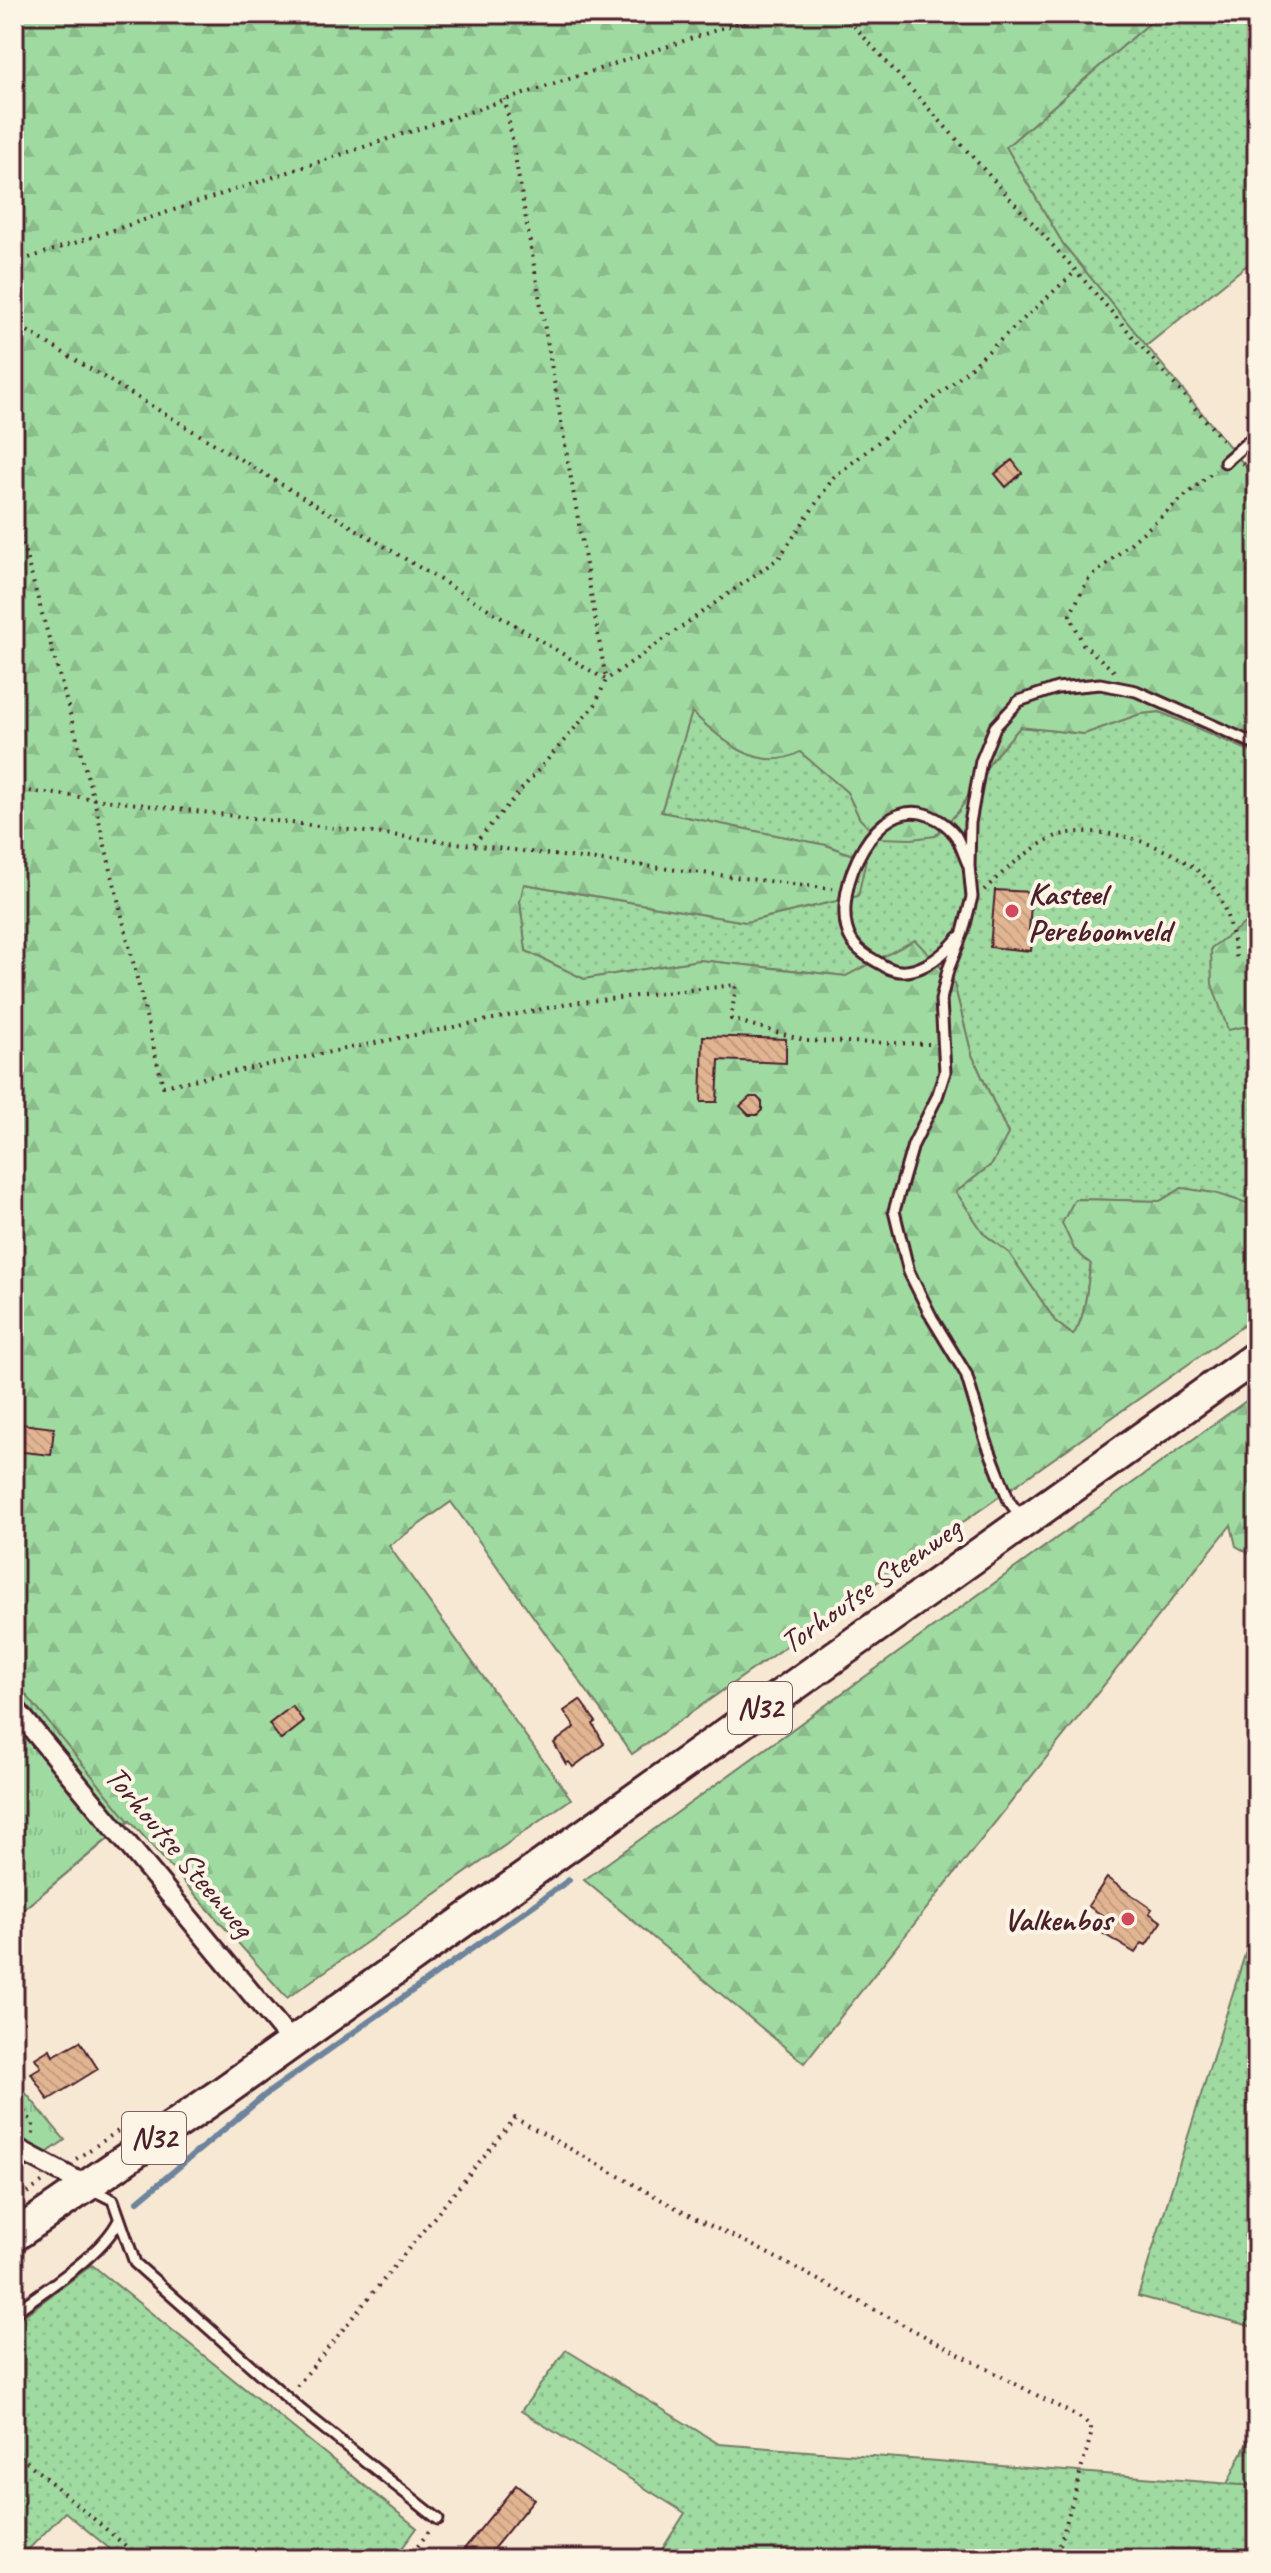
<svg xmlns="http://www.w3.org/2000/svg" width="1271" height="2573" viewBox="0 0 1271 2573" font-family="Caveat,sans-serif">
  <defs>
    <pattern id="grass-dots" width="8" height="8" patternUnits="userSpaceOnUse" patternTransform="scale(2)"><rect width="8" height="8" fill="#9fdaa1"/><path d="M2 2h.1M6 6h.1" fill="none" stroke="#8abb8b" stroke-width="1.8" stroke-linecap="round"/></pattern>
    <pattern id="forest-firs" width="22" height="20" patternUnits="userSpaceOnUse" patternTransform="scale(2)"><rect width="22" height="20" fill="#9fdaa1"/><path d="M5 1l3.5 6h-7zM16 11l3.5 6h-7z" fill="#8abb8b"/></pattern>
    <pattern id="park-tufts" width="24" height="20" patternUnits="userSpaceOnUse" patternTransform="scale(2)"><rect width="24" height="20" fill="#9fdaa1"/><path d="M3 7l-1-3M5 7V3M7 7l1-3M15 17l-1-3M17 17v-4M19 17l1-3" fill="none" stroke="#8abb8b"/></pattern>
    <pattern id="building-back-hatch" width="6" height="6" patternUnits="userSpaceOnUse" patternTransform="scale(2)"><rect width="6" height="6" fill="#e2b592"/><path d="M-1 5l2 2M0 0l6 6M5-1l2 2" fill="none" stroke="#c39b7e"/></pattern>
  </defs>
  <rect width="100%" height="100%" fill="#f7e8d4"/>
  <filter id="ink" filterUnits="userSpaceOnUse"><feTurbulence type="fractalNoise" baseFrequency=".0125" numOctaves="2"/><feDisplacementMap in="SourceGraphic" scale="16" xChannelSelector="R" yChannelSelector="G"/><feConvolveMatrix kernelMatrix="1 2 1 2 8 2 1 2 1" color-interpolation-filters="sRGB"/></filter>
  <g filter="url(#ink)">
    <!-- grass -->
    <path fill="url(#grass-dots)" stroke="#747c66" stroke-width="2" d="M1160,14H1257V257L1146,346L1063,244L1006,147Z
      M692,711L706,725L800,751L847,792L860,819L958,812L993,758L1020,727L1084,734L1140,714L1160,712L1257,754V944L1252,919L1244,1028L1257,1024V1204L1253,1205L1214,1193L1182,1188L1160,1201L1075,1199L1074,1249L1091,1264C1086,1288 1087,1316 1073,1335L1056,1322L1009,1253L984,1234L956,1192L992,1164L1008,1133L972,1055L953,980L846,976L699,960L584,979L526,951L520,901L524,884L746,922L858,896L865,860L826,845L661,812Z
      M1257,1916V2328L1138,2296Z
      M92,2265L417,2528L394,2559H122L65,2512L19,2559H14V2323Z
      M566,2350L719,2444L1257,2486V2559H656L685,2513L521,2411Z"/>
    <!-- forest -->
    <path fill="url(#forest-firs)" stroke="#747c66" stroke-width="2" d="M14,14H1160L1006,147L1063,244L1257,480V754L1160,712L1140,714L1084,734L1020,727L993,758L958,812L935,836L912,839L878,838L860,819L847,792L800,752C759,775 720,739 692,712L661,812L826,845L866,860L858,896L746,922L524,884L520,901L526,951L584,979L699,960L846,976L915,940L953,980L972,1055L1008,1134L992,1164L956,1192L984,1234L1009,1253L1056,1322L1073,1335C1087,1316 1086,1288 1091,1264L1074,1249L1062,1223L1075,1199L1160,1201L1182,1188L1214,1193L1253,1205L1257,1204V1316L632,1754L451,1502L389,1546L571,1799L287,1998L130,1821L14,1917Z
      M1252,918L1257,945V1024L1228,1030L1212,984L1211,948Z
      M1257,1393V1558L1236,1546L1231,1525L804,2063L584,1880Z
      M1257,2422V2486L1227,2484Z"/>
    <!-- park -->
    <path fill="url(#park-tufts)" stroke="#747c66" stroke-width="2" d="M14,1680L129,1821L14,1917Z
      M14,2079L65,2140L14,2176Z"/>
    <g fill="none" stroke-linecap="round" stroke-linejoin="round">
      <!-- stream -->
      <path stroke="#6e849c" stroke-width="6" d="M138,2201L265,2095L569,1880"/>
    </g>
    <!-- building -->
    <path fill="url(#building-back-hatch)" stroke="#4a1f2b" stroke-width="2" d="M1012,460L1022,473L1006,487L995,474Z
      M995,890L1032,892L1029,930H1033L1031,951L990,947Z
      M703,1036L786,1039V1063L719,1060L717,1102H701Z
      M750,1097H757L762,1102V1110L757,1115H749L740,1106Z
      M14,1423L54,1428L51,1455L14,1451Z
      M580,1700L596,1722L593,1724L604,1744L573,1767L569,1762L566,1764L554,1743L575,1727L564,1711Z
      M292,1706L304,1722L281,1740L269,1724Z
      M1107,1878L1152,1909L1149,1913L1162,1922L1146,1945L1142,1943L1135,1953L1094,1928L1102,1915L1088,1906Z
      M80,2041L98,2069L48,2100L31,2073L41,2067L35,2058L50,2049L53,2056Z
      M516,2485L534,2499L485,2559H476L464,2549Z"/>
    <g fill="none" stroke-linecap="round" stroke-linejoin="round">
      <!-- service casing -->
      <g stroke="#4a1f2b" stroke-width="15">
        <path id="service" d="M1225,462L1257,434
          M959,937C942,957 913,981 886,967C874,960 859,953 852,941C828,904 868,802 921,813C935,816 948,825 956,836C961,845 964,855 968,864
          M1021,1517L1009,1501L986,1441L966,1374L932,1318L909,1272L894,1211L913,1145L937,1097L945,1072L941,1000L948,970L963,932L972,897L969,866L970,823L981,761L995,727L1019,701L1057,688L1100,684L1136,691L1257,745
          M91,2189L113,2200L135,2263L301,2410L438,2519
          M14,2313C46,2288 101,2256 119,2220"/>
      </g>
      <!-- minor casing -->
      <g stroke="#4a1f2b" stroke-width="24">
        <path id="minor" d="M14,1707L291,2041
          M14,2147L87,2186"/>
      </g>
      <!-- primary casing -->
      <g stroke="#4a1f2b" stroke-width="36">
        <path id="primary" d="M14,2236L223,2092L1257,1356"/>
      </g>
      <!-- path -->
      <path stroke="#4a1f2b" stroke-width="4" stroke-dasharray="2 6" stroke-linecap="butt" d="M843,14L1076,271L1226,444
        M14,263L765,14
        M14,323L606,680L505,99
        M1242,463L1257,479
        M14,513L94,800L163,1086L572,1003L736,985L731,1019L807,1041L929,1044
        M1114,671L1083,644L1070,615L1087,581L1215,470
        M14,789L833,889
        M474,844L595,705L606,680L779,558L834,477L958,379L1076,271
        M984,890C1000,874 1036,843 1057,836C1103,821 1185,849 1213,886C1227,905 1233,939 1237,962
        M1246,1333L1257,1325
        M14,2099L33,2123V2137
        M76,2159L142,2115
        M14,2202L43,2182
        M297,2386L515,2118L694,2218L750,2244L1084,2420L1091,2427V2435L1056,2559
        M14,2451L141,2559
        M408,2559L430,2530"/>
      <!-- service -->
      <use href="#service" stroke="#fcf5e5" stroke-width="9"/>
      <!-- minor -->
      <use href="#minor" stroke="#fcf5e5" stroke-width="18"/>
      <!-- primary -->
      <use href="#primary" stroke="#fcf5e5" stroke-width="30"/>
    </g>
  </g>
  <!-- markers -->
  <g fill="#d1495b" stroke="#fcf5e5" stroke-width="3">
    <circle cx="1012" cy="911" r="8"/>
    <circle cx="1128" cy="1919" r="8"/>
  </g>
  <g text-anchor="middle" stroke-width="8" stroke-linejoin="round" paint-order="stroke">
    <!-- shield labels -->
    <g fill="#fcf5e5" stroke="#7f5f63" stroke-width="2">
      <rect x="728" y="1682" width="64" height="52" rx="6"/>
      <rect x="122" y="2112" width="64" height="52" rx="6"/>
    </g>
    <g font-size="30" font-weight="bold" fill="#4a1f2b">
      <text x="760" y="1718">N32</text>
      <text x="154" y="2148">N32</text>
    </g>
    <!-- poi labels -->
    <g font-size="32" font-weight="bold" fill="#4a1f2b" stroke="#fcf5e5" text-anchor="start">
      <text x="1028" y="904">Kasteel<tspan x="1028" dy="37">Pereboomveld</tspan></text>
      <text x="1112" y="1930" text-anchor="end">Valkenbos</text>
    </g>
    <!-- street labels -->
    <g font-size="32" fill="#4a1f2b" stroke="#fcf5e5">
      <text transform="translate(870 1585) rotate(-35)" y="11">Torhoutse Steenweg</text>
      <text transform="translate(180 1851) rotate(50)" y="11">Torhoutse Steenweg</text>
    </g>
  </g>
  <!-- margin -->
  <rect width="1271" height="2573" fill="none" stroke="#fcf5e5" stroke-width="48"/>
  <rect x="24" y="24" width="1223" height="2525" fill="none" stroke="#4a1f2b" stroke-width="3" filter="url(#ink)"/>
</svg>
